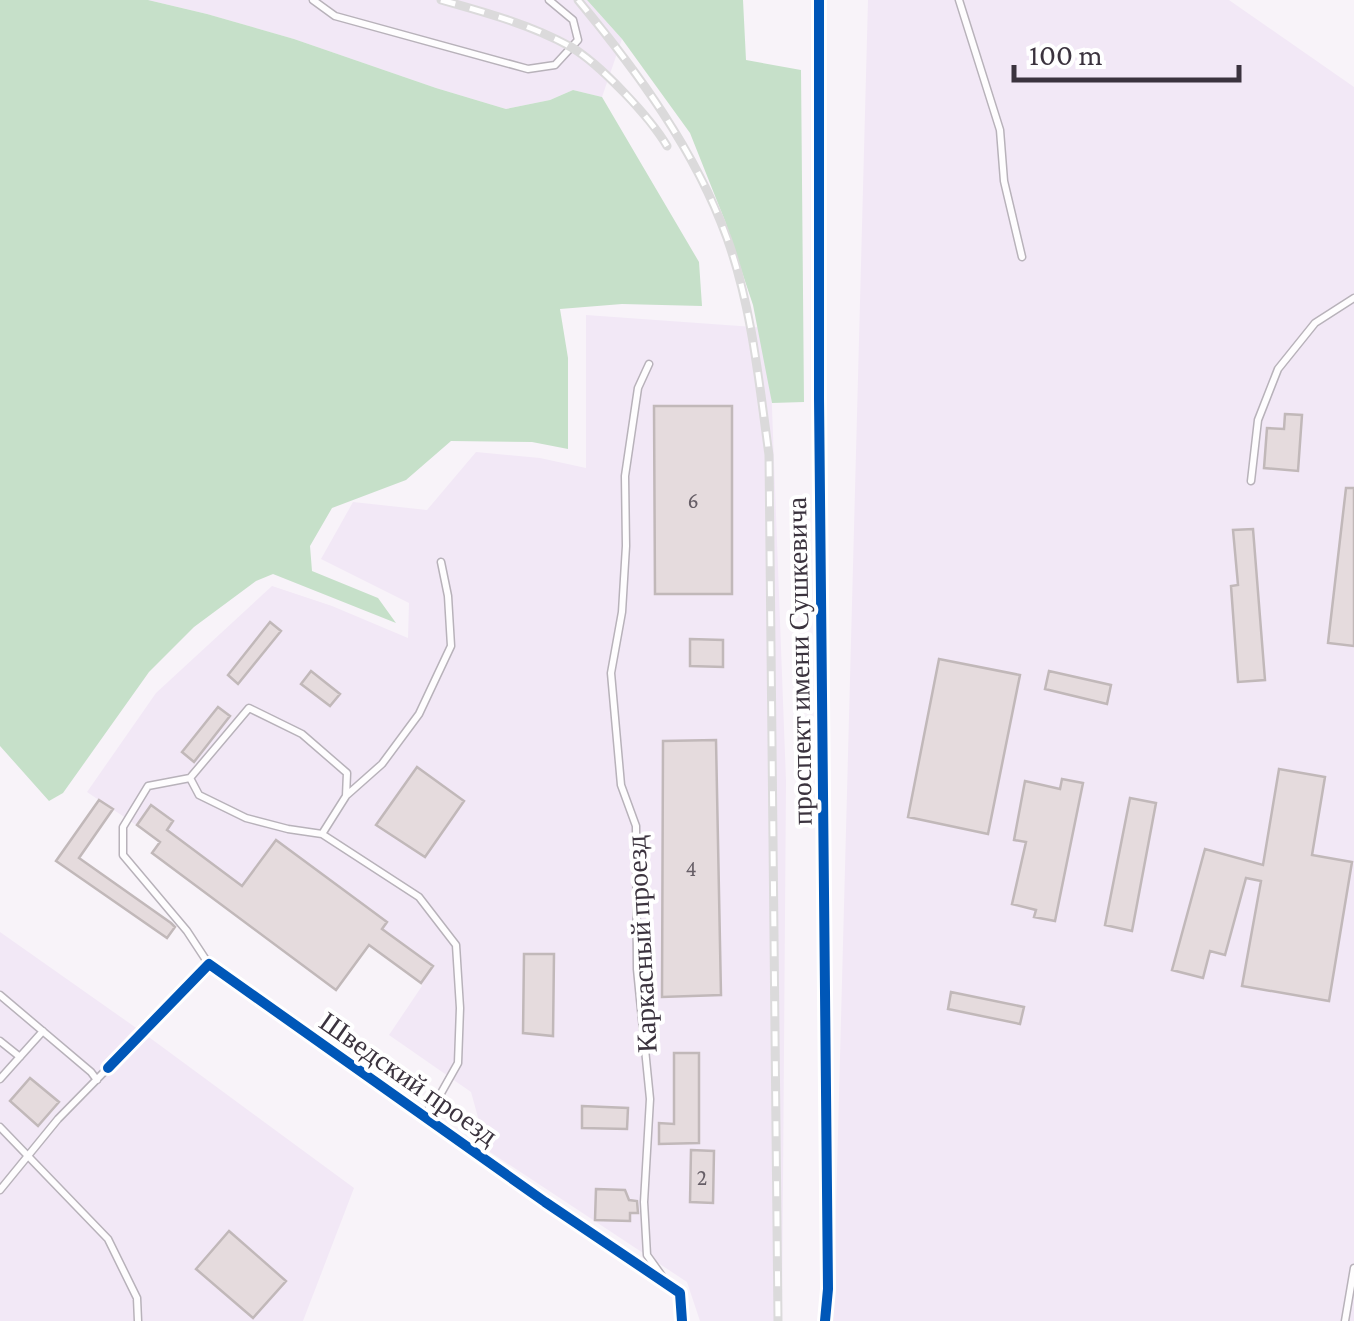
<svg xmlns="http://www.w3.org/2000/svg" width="1354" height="1321" viewBox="0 0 1354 1321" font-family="'Crimson Pro',serif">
  <rect width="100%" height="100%" fill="#f8f3f9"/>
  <!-- built -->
  <path fill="#f2e8f6" d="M148,0H587L622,39L602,97L573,90L550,100L506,109L436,88L294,39L207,14Z
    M868,0H1229L1354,87V1321H833Z
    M586,315L769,328L786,781L782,1321H700L687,1282L487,1150L471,1092L389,1035L422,986L421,983L369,945L336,990L152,853L160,841L87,792L156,693L272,586L332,606L408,638L409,603L321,559L353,502L427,510L476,452L540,458L586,468Z
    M0,932L142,1032L354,1188L303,1321H0Z"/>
  <!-- green -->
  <path fill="#c6e0c9" d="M0,0H148L207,14L294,39L436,88L506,109L550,100L573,90L602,97L699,262L702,306L622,304L560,309L568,358V449L532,442L451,441L406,480L332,508L310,546L312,571L378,598L396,623L273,574L256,581L194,627L149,672L63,793L49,801L0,746Z
    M587,0H743L746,60L801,70L804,402L772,403L753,305L725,221L690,133L622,39Z"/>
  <!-- building -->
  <path fill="#e5dbdd" stroke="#c1b8b9" stroke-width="2.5" d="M654,406H732V594H655Z
    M1285,414L1302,415L1298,471L1264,468L1267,428L1284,429Z
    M1346,488H1354V646L1328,643Z
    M1253,529L1265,680L1238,682L1231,586L1238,585L1233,530Z
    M270,622L281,631L238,684L228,675Z
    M690,639L723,640V667L690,666Z
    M939,659L1020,675L988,834L908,817Z
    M311,671L340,694L330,706L301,684Z
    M1049,671L1111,685L1107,704L1045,689Z
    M218,707L230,716L194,762L182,752Z
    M716,740L721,995L662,997L663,741Z
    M417,767L464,801L425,857L376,825Z
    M1279,769L1325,777L1312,855L1352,862L1329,1001L1242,986L1261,881L1246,878L1225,955L1210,951L1203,978L1172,970L1205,849L1263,865Z
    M1062,779L1083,783L1055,921L1034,917L1036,910L1012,904L1026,842L1014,840L1025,781L1060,789Z
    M1130,798L1156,803L1132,931L1105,925Z
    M99,800L113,809L79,858L171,923L175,927L167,938L56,861Z
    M151,805L173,821L167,830L242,886L276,840L387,922L382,929L433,966L421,983L369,945L336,990L152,853L160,842L137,825Z
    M524,954H554L553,1036L523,1033Z
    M951,992L1024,1007L1020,1024L948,1009Z
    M674,1053H699V1143L659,1144V1123L674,1124Z
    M30,1078L59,1102L38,1126L10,1101Z
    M582,1106L628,1108L627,1129L582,1128Z
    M691,1150L714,1151L713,1203L690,1202Z
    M596,1189L625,1190L629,1200L637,1201L638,1213H630V1221L595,1220Z
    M229,1231L286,1281L253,1318L196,1269Z"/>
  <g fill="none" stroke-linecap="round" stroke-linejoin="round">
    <!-- lane casing -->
    <g stroke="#b8b2ba" stroke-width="9">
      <path id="lane" d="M313,0L335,16L528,69L555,65L578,40L573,20L549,0
        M959,0L1000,130L1004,181L1022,257
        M649,364L638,388L625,476L626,546L622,612L611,673L621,785L636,826L637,969L650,1099L644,1202L647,1255L662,1276
        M1251,481L1258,420L1278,369L1315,323L1354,298
        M190,778L199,795L246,818L288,829L322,834
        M347,795L382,764L419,714L451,646L448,596L441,562
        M208,963L187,931L123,855V827L148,786L190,778L249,708L302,734L347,773L346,796L322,834L419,897L456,945L460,1008L458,1063L440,1095L423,1116
        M0,995L91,1072L97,1080
        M0,1041L20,1057
        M0,1079L43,1031
        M0,1127L108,1239L137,1298L138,1321
        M0,1190L58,1119L108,1068
        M1345,1321L1354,1268"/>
    </g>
    <!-- street casing -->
    <g stroke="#b8b2ba" stroke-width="14">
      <path id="street" d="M819,0V398L828,1289L825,1321
        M108,1068L209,964L545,1202L680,1293L682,1321"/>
    </g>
    <!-- lane -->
    <use href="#lane" stroke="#fefdfe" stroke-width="6"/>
    <!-- street -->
    <use href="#street" stroke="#fefdfe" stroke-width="11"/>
    <!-- rail casing -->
    <g stroke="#dbdadb" stroke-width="9">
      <path id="rail" d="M441,0C484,12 532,25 571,47C600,64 650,117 667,146
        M578,0C637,71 695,150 727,238C752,307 759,383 769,455L778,1321"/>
    </g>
    <!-- rail -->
    <use href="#rail" stroke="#fff" stroke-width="5" stroke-dasharray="15" stroke-linecap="butt"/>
    <!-- cycleway casing -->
    <g stroke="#fff" stroke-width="16">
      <path id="cycleway" d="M819,0V398L828,1289L825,1321
        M108,1068L209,964L545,1202L680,1293L682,1321"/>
    </g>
    <!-- cycleway -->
    <use href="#cycleway" stroke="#0057b8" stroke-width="10"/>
  </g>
  <g text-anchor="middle" stroke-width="8" stroke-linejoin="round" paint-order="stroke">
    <!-- number labels -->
    <g font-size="22" fill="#665e66">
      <text x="693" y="508">6</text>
      <text x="691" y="876">4</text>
      <text x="702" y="1185">2</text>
    </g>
    <!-- street labels -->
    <g font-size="28" fill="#3b333e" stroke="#fff">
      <text transform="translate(799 661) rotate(-91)" y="10">проспект имени Сушкевича</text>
      <text transform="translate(641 944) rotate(-93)" y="10">Каркасный проезд</text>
      <text transform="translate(409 1078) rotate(35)" y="10">Шведский проезд</text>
    </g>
  </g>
  <!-- scale -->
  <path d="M1014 65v15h225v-15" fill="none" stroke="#3b333e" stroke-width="5"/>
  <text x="1029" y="65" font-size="30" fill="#3b333e" stroke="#ffffff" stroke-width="8" paint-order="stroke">100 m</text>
</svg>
